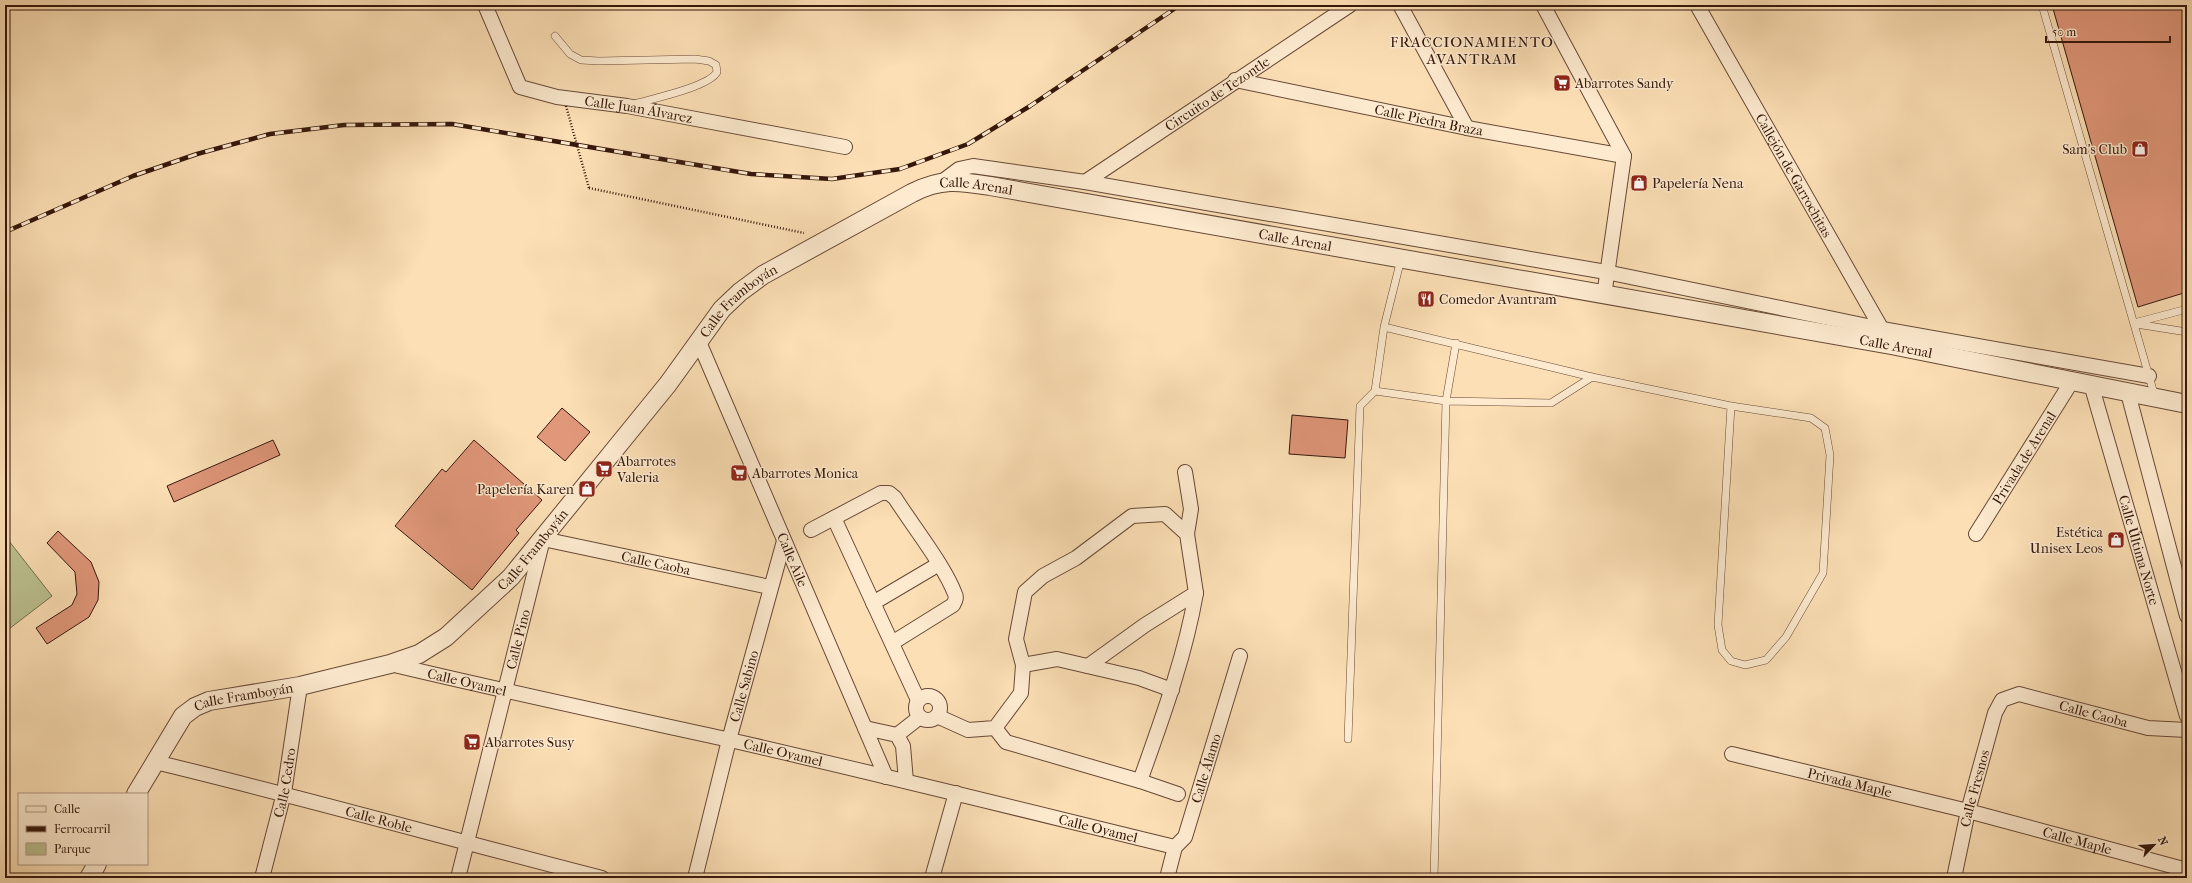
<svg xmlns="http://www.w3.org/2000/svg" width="2192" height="883" viewBox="0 0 2192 883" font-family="'IM FELL French Canon',serif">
  <rect width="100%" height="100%" fill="#fcdfb5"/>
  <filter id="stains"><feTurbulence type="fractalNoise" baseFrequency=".005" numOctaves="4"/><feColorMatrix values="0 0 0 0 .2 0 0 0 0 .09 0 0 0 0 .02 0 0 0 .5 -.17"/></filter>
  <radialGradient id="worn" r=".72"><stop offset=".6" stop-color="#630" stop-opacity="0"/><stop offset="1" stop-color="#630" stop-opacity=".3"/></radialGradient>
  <!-- green -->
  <path fill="#bcc290" stroke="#786c4e" d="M5,536L52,596L5,632Z"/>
  <!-- building -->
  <path fill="#e0977a" stroke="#35170b" d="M2052,5H2187V292L2138,307Z
    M562,408L590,432L565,461L537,437Z
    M1292,415L1348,420L1345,458L1289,454Z
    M273,440L280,455L174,502L167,486Z
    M474,440L542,500L516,530L519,533L472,590L395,526L442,469L446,472Z
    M58,531L91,562L99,582L98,600L89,617L47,644L36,628L72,605L77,594L75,572L47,543Z"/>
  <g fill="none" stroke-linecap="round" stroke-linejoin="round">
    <!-- service casing -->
    <g stroke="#674936" stroke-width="8">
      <path id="service" d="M2042,5L2155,397
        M555,36L570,54L581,60L599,61L695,59L709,61L716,65L717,72C709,87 651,99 634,104
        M1401,259L1384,327L1592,377L1731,406
        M2134,323L2187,309
        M2136,324L2187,332
        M1456,343L1446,401L1551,403L1592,377
        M1375,391L1446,401L1434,878
        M1731,406L1811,418L1825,428L1830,455L1823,573L1786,637L1766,660L1745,665L1731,661L1722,650L1718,625Z
        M1348,739L1360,406L1375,391L1384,327"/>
    </g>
    <!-- minor casing -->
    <g stroke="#674936" stroke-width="16">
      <g id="minor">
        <path id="s1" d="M485,5L520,87L557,97L627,106L845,147"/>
        <path d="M1400,5L1467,128"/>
        <path d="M1543,5L1624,156L1604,296"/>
        <path id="s2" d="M1697,5L1884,333"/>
        <path id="s3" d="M1235,80L1467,128L1624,156"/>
        <path d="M943,181L959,169L973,166L1085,182L1606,272L1882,329L2149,376"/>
        <path id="s4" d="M1085,182L1350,5"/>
        <path id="s5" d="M699,342L886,777"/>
        <path id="s6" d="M2091,384L2187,716"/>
        <path d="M2128,393L2187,616"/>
        <path d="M1185,472L1191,509L1187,534"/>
        <path d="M834,518L918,700"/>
        <path d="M811,530L881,493H889L895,498C912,525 944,565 955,594C957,598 955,601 953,605L892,643"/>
        <path id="s7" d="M1976,534L2072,381"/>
        <path d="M873,603L939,564"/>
        <path id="s8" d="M390,664C503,691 616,715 730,740C879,774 1027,811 1175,847"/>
        <path d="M1023,665L1057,659L1139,678L1172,690"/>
        <circle cx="928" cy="708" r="12"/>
        <path d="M937,716L968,730L995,728L1021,693L1023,665L1016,639L1025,592L1043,576L1076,558L1132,516L1165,514L1187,534L1196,593L1145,625L1088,666"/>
        <path d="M865,728L897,735L903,746L906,781"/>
        <path d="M995,728L1006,742L1140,781L1178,794"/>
        <path d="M897,735L920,717"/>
        <path id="s9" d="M1732,754L1968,811L2187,870"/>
        <path id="s10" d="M155,762C305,798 453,840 602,878"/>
        <path d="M1140,781C1162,719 1185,657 1196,593"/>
        <path id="s11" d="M262,878L284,793L300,686"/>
        <path id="s12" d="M458,878L543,539L770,587"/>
        <path id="s13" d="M695,878L729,740L784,541"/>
        <path d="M932,878L956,793"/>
        <path id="s14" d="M1167,878L1175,847L1185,837L1240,656"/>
        <path id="s15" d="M1954,878L1968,811L1995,713L2002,700L2019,694L2148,728L2187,730"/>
      </g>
    </g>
    <!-- tertiary casing -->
    <g stroke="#674936" stroke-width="20">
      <g id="tertiary">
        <path id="s16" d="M136,794L183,716L195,707L209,701L300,686L390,664L419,654L446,637L511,577L668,384L722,309L740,292L763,275L912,193C941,178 959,181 990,186L1891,345L2187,404"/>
        <path d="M89,878L97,864"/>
      </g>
    </g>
    <!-- path -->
    <path stroke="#35170b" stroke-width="2.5" stroke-dasharray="1 2" stroke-linecap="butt" d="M589,188L804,233"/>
    <!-- service -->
    <use href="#service" stroke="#fdeacf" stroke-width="7"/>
    <!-- minor -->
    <use href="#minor" stroke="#fdeacf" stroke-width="14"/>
    <!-- tertiary -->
    <use href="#tertiary" stroke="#fdeacf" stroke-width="18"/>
    <!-- rail casing -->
    <g stroke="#35170b" stroke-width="4.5">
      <path id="rail" d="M5,232L133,176L197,154L270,134L344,125L452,124L751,174L832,179L900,169L968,144L1030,106L1180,5"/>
    </g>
    <!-- rail -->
    <use href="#rail" stroke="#fdeacf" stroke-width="3" stroke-dasharray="9" stroke-linecap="butt"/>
    <!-- path-bridge -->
    <path stroke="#35170b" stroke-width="2.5" stroke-dasharray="1 2" stroke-linecap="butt" d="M566,106L589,188"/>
  </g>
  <!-- icons -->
  <defs>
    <g id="supermarket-square" transform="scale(0.9)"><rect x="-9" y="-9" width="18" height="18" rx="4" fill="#8f2418" stroke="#fdeacf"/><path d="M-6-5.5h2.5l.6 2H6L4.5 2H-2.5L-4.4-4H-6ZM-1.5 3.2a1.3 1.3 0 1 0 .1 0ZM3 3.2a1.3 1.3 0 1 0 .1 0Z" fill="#fff"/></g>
    <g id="shop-square" transform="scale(0.9)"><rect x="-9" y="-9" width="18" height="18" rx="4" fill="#8f2418" stroke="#fdeacf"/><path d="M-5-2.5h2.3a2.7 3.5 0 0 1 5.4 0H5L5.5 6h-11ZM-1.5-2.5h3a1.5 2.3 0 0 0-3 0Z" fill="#fff"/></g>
    <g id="restaurant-square" transform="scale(0.9)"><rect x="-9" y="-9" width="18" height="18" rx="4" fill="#8f2418" stroke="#fdeacf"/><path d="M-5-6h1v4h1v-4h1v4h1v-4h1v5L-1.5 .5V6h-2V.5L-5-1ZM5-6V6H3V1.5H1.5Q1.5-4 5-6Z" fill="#fff"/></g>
  </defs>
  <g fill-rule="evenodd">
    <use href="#supermarket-square" x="1562" y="83"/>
    <use href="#shop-square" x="2140" y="149"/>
    <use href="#shop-square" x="1639" y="183"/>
    <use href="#restaurant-square" x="1426" y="299"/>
    <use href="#supermarket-square" x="604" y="469"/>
    <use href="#supermarket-square" x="739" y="473"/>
    <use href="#shop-square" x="587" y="489"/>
    <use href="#shop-square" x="2116" y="540"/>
    <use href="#supermarket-square" x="472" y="742"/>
  </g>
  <g text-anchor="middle" stroke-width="3" stroke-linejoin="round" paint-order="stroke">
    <!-- poi labels -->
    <g font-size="14" fill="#35170b" stroke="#fdeacf" text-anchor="start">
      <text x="1575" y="88">Abarrotes Sandy</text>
      <text x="2127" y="154" text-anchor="end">Sam's Club</text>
      <text x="1652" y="188">Papelería Nena</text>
      <text x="1439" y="304">Comedor Avantram</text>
      <text x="617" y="466">Abarrotes<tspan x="617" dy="16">Valeria</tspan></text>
      <text x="752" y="478">Abarrotes Monica</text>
      <text x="574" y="494" text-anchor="end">Papelería Karen</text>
      <text x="2103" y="537" text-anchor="end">Estética<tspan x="2103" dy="16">Unisex Leos</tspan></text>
      <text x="485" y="747">Abarrotes Susy</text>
    </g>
    <!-- street labels -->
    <g font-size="14" fill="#35170b" stroke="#fdeacf">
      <text dy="5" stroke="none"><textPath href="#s4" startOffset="159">Circuito de Tezontle</textPath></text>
      <text dy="5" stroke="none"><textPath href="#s1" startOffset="210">Calle Juan Álvarez</textPath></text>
      <text dy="5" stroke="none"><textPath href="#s3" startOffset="198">Calle Piedra Braza</textPath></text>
      <text dy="5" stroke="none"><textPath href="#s2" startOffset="196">Callejón de Garrochitas</textPath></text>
      <text dy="5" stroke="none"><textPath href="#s16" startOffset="1088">Calle Arenal</textPath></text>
      <text dy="5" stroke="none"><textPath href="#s16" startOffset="1412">Calle Arenal</textPath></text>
      <text dy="5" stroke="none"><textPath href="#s16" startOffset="816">Calle Framboyán</textPath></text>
      <text dy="5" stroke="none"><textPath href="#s16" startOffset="2022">Calle Arenal</textPath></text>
      <text dy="5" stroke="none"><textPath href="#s7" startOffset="90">Privada de Arenal</textPath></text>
      <text dy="5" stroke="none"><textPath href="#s16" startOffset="492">Calle Framboyán</textPath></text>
      <text dy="5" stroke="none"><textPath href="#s6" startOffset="173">Calle Última Norte</textPath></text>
      <text dy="5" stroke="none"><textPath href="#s5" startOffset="237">Calle Aile</textPath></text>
      <text dy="5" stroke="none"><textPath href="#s12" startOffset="465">Calle Caoba</textPath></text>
      <text dy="5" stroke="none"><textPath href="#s12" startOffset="246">Calle Pino</textPath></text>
      <text dy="5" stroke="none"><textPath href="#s8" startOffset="79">Calle Oyamel</textPath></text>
      <text dy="5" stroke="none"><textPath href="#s13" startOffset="198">Calle Sabino</textPath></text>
      <text dy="5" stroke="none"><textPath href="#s16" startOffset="156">Calle Framboyán</textPath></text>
      <text dy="5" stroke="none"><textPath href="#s15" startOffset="280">Calle Caoba</textPath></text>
      <text dy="5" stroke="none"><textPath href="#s8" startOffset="403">Calle Oyamel</textPath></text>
      <text dy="5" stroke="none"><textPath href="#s14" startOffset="118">Calle Álamo</textPath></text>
      <text dy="5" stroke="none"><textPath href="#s11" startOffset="98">Calle Cedro</textPath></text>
      <text dy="5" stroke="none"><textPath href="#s9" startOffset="121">Privada Maple</textPath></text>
      <text dy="5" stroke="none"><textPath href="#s15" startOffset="92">Calle Fresnos</textPath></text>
      <text dy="5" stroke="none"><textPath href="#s10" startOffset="231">Calle Roble</textPath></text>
      <text dy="5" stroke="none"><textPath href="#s8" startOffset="727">Calle Oyamel</textPath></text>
      <text dy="5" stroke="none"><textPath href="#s9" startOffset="356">Calle Maple</textPath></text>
    </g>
    <!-- neighbourhood labels -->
    <g font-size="15" letter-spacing="1" fill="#35170b" stroke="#fdeacf">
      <text x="1472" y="47">FRACCIONAMIENTO<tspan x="1472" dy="17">AVANTRAM</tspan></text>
    </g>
  </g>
  <!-- margin -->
  <rect width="2192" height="883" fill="none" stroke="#fcdfb5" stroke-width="20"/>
  <rect x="6" y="6" width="2180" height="871" fill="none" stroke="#35170b" stroke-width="2"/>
  <rect x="10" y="10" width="2172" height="863" fill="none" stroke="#35170b"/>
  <!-- legend -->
  <rect x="18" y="793" width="130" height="72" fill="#fdeacf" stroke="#ad9681"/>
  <rect x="26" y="806" width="20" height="6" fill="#fdeacf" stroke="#ad9681"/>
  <text x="54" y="813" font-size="12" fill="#35170b">Calle</text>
  <rect x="26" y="826" width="20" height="6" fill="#35170b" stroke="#ad9681"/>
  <text x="54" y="833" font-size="12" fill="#35170b">Ferrocarril</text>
  <rect x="26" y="843" width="20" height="12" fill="#bcc290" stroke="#ad9681"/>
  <text x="54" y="853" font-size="12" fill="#35170b">Parque</text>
  <!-- north arrow -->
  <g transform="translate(2154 845) rotate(65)" stroke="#fdeacf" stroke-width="3" paint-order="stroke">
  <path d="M0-3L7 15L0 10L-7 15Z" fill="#35170b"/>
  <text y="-6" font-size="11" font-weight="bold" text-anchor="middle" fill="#35170b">N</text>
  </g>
  <!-- scale -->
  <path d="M2046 36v6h124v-6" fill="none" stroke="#35170b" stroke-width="2"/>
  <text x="2052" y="36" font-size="12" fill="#35170b" stroke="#fdeacf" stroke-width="3" paint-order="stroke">50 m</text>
  <rect width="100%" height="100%" filter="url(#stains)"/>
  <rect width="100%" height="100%" fill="url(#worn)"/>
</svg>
